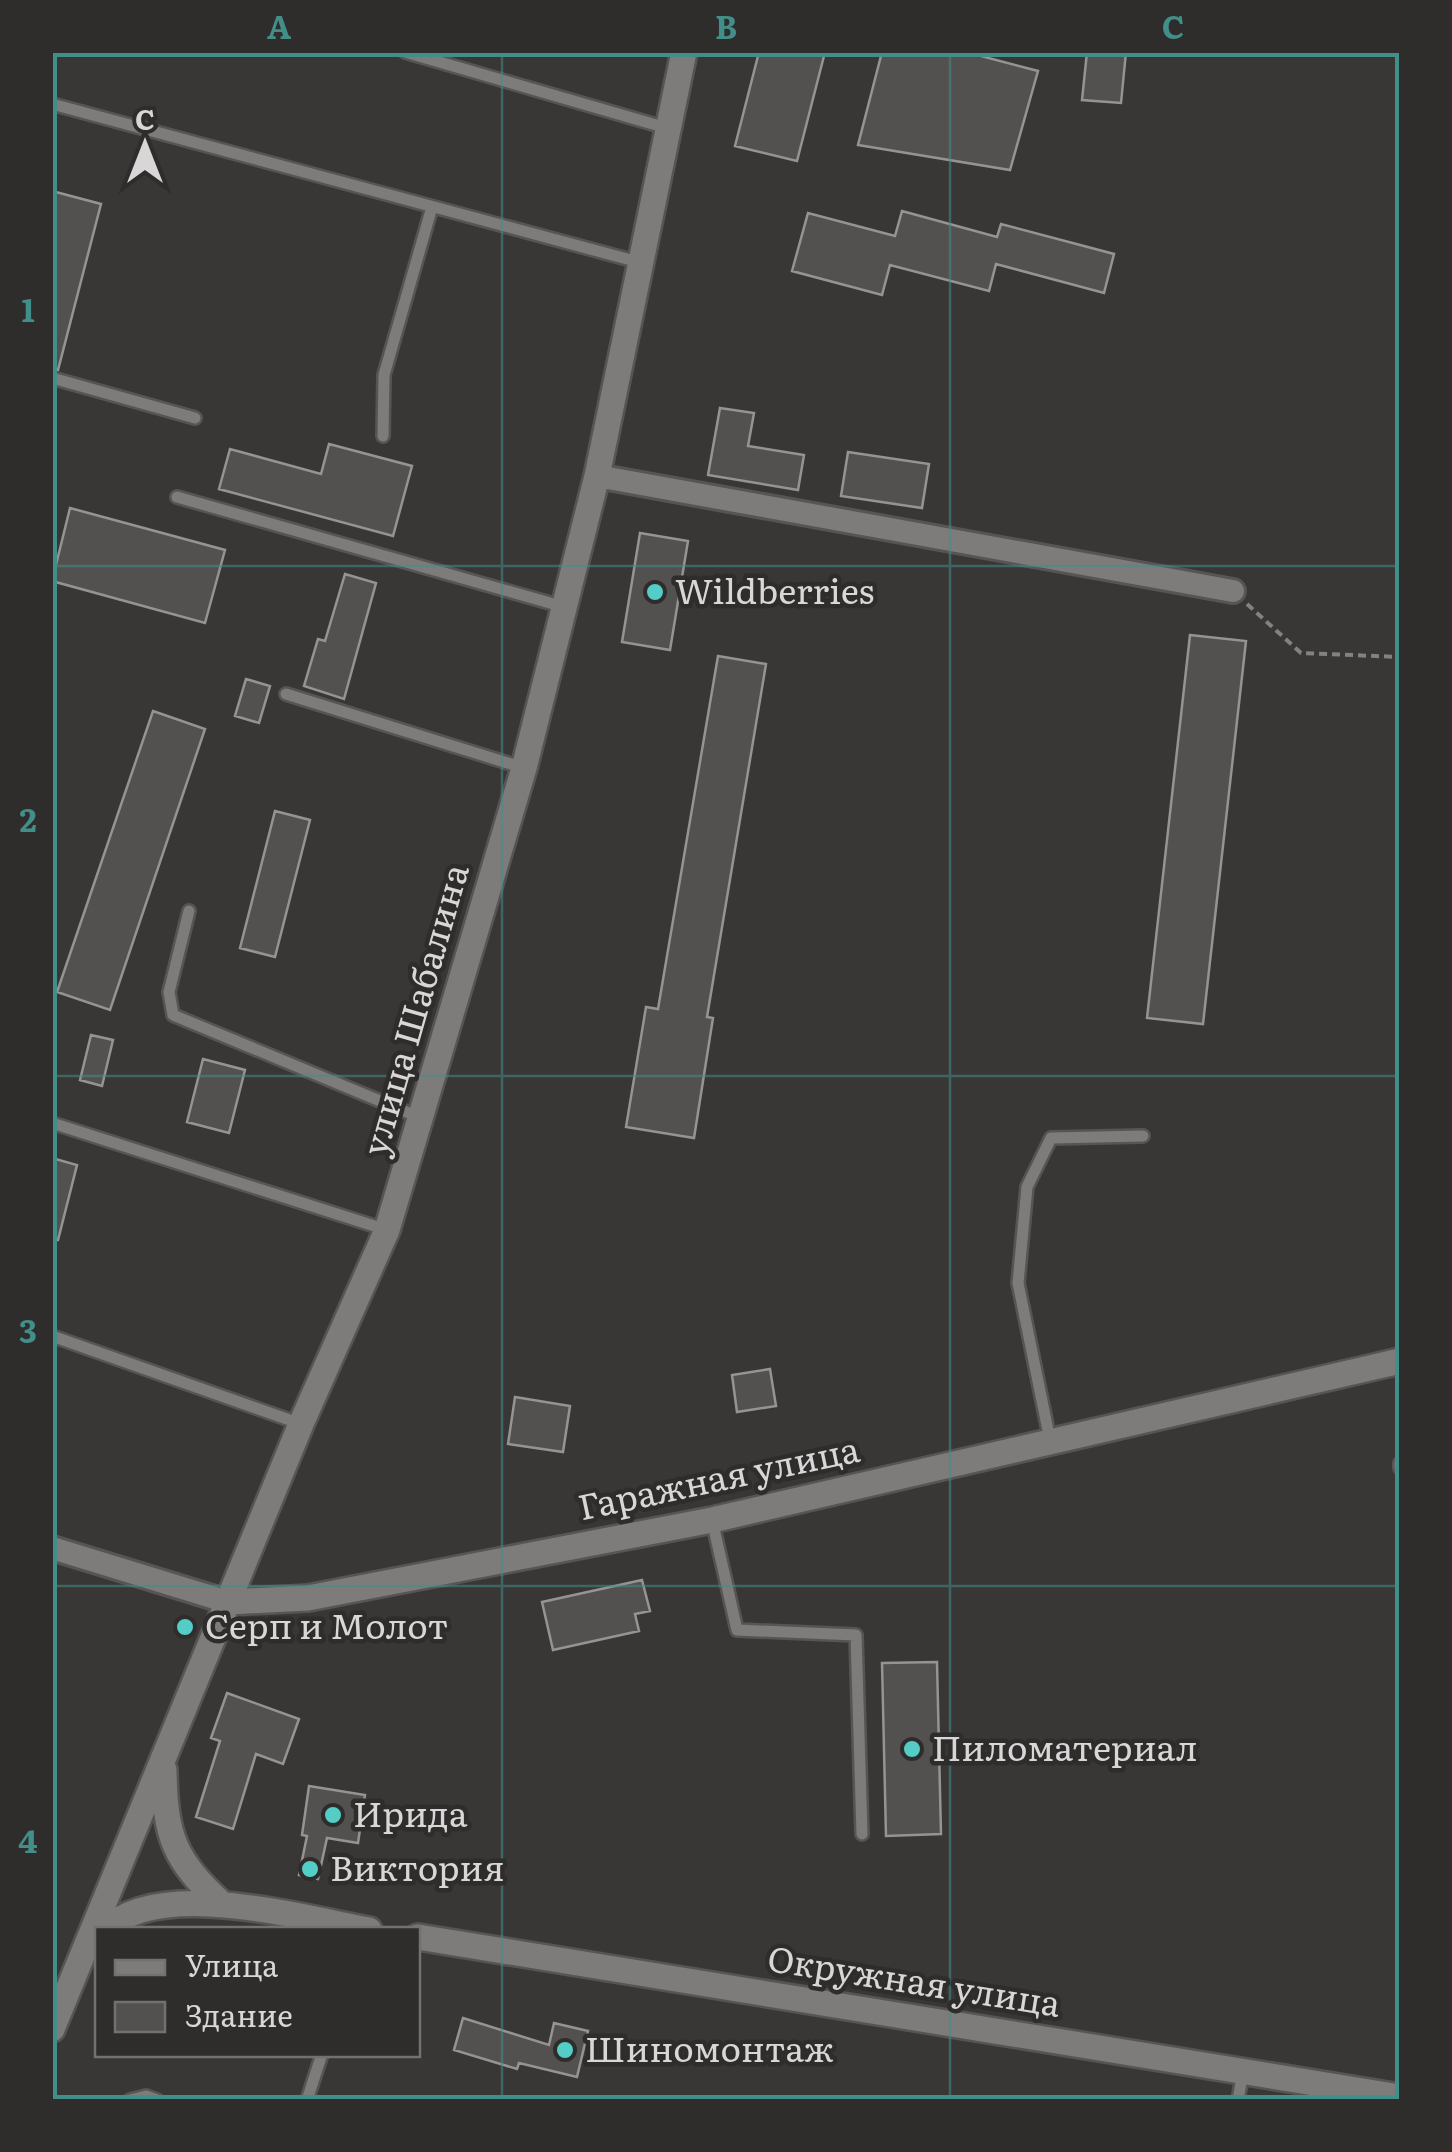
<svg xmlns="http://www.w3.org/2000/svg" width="1452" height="2152" viewBox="0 0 1452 2152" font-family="Literata,serif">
  <rect width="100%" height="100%" fill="#393636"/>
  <!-- building -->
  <path fill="#535050" stroke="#979293" stroke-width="2.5" d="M759,52H825L797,161L735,146Z
    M882,52H966L1038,71L1010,170L858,145Z
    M1087,52H1126L1121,103L1082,100Z
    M52,191L101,204L58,370L52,369Z
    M902,211L997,237L1001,224L1114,254L1104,293L996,264L989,291L890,265L882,295L792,271L808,213L895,236Z
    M720,408L754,413L748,446L804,455L798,490L708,475Z
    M329,444L412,466L393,536L219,489L230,449L321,474Z
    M848,452L929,464L922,508L841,496Z
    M70,508L225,550L205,623L52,581Z
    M640,533L688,541L670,650L622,642Z
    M345,574L376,583L344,699L304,686L318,639L325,641Z
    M1190,635L1246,641L1203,1024L1147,1018Z
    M718,656L766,664L707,1017L713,1018L694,1138L626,1127L646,1007L658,1009Z
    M246,679L270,686L259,723L235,716Z
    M153,711L205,729L110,1010L57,992Z
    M275,811L310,820L275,957L240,948Z
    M91,1035L113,1040L102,1086L80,1080Z
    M203,1059L245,1070L229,1133L187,1122Z
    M52,1158L77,1165L58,1240H52Z
    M770,1369L776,1406L737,1412L732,1375Z
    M515,1397L570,1406L563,1452L508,1444Z
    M642,1580L650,1611L635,1614L639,1631L553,1650L542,1602Z
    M937,1662L941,1834L886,1836L882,1663Z
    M227,1693L299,1719L283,1764L256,1754L233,1829L196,1817L220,1741L211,1738Z
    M309,1786L365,1795L358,1843L327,1838L318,1879L299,1875L307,1836L302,1835Z
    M463,2018L549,2045L554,2023L588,2031L577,2077L519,2063L517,2069L454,2050Z"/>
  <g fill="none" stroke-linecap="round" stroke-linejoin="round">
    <!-- lane casing -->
    <g stroke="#585456" stroke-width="16">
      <path id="lane" d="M405,52L670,129
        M52,104L642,263
        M52,378L195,418
        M383,436L384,375L432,207
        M177,497L564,607
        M286,694L524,768
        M189,911L169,992L173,1015L421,1118
        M52,1123L387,1230
        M52,1336L301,1424
        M1050,1440L1018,1283L1027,1187L1051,1138L1143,1136
        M1400,1463V1468
        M712,1520L737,1630L856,1635L862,1834
        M130,2100L146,2096L157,2100
        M307,2100L322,2054
        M1238,2100L1243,2071"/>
    </g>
    <!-- street casing -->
    <g stroke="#585456" stroke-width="28">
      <path id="street" d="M597,476L1233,591
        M52,1548L228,1602"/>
    </g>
    <!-- secondary casing -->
    <g stroke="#585456" stroke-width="30">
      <path id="secondary" d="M228,1602L308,1598L712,1520L1400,1361
        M164,1770C165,1837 174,1860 223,1905
        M106,1930C159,1877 302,1918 369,1930
        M418,1937L1400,2097
        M52,2029L301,1424L387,1230L524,768L597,476L684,52"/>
    </g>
    <!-- path -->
    <path stroke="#848181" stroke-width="4" stroke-dasharray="8 5" stroke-linecap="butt" d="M1247,604L1301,653L1400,657"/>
    <!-- lane -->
    <use href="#lane" stroke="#7e7b7b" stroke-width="11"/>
    <!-- street -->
    <use href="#street" stroke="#7e7b7b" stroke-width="22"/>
    <!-- secondary -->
    <use href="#secondary" stroke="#7e7b7b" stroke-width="25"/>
  </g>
  <!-- grid -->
  <path fill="none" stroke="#428e88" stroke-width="2.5" stroke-opacity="0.55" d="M502,52V2100M950,52V2100M52,566H1400M52,1076H1400M52,1586H1400"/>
  <!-- markers -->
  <g fill="#54cdc7" stroke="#2f2c2c" stroke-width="4">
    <circle cx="655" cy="592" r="10"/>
    <circle cx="185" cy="1627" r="10"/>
    <circle cx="912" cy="1749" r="10"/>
    <circle cx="333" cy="1815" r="10"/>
    <circle cx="310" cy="1869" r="10"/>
    <circle cx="565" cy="2050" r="10"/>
  </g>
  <g text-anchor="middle" stroke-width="9" stroke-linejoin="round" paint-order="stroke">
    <!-- poi labels -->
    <g font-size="35" fill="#d9d6d7" stroke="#2f2c2c" text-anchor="start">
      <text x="675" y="604">Wildberries</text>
      <text x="205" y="1639">Серп и Молот</text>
      <text x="932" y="1761">Пиломатериал</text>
      <text x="353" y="1827">Ирида</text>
      <text x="330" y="1881">Виктория</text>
      <text x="585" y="2062">Шиномонтаж</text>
    </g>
    <!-- street labels -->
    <g font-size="35" fill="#d9d6d7" stroke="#2f2c2c">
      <text transform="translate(416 1010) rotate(-74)" y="12">улица Шабалина</text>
      <text transform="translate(719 1479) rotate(-12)" y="12">Гаражная улица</text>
      <text transform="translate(914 1982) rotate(9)" y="12">Окружная улица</text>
    </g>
  </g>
  <!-- border -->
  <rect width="1452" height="2152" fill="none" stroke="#2f2c2c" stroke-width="110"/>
  <!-- legend -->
  <rect x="95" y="1927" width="325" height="130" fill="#2f2c2c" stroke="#737070" stroke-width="2.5"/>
  <rect x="115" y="1960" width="50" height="15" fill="#7e7b7b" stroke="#737070" stroke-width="2.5"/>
  <text x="185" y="1977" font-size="30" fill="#d9d6d7">Улица</text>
  <rect x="115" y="2002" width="50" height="30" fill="#535050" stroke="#737070" stroke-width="2.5"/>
  <text x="185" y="2027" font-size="30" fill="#d9d6d7">Здание</text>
  <!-- north arrow -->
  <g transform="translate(145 145)" stroke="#2f2c2c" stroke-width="8" paint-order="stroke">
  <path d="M0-8L18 38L0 25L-18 38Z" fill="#d9d6d7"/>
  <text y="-15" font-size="28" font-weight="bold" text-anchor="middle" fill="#d9d6d7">С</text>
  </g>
  <rect x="55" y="55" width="1342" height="2042" fill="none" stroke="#428e88" stroke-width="4"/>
  <g font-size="32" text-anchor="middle" font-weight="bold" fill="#428e88">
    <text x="279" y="39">A</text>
    <text x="726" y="39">B</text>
    <text x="1173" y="39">C</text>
    <text x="28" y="322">1</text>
    <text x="28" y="832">2</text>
    <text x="28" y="1343">3</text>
    <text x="28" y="1853">4</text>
  </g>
</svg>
